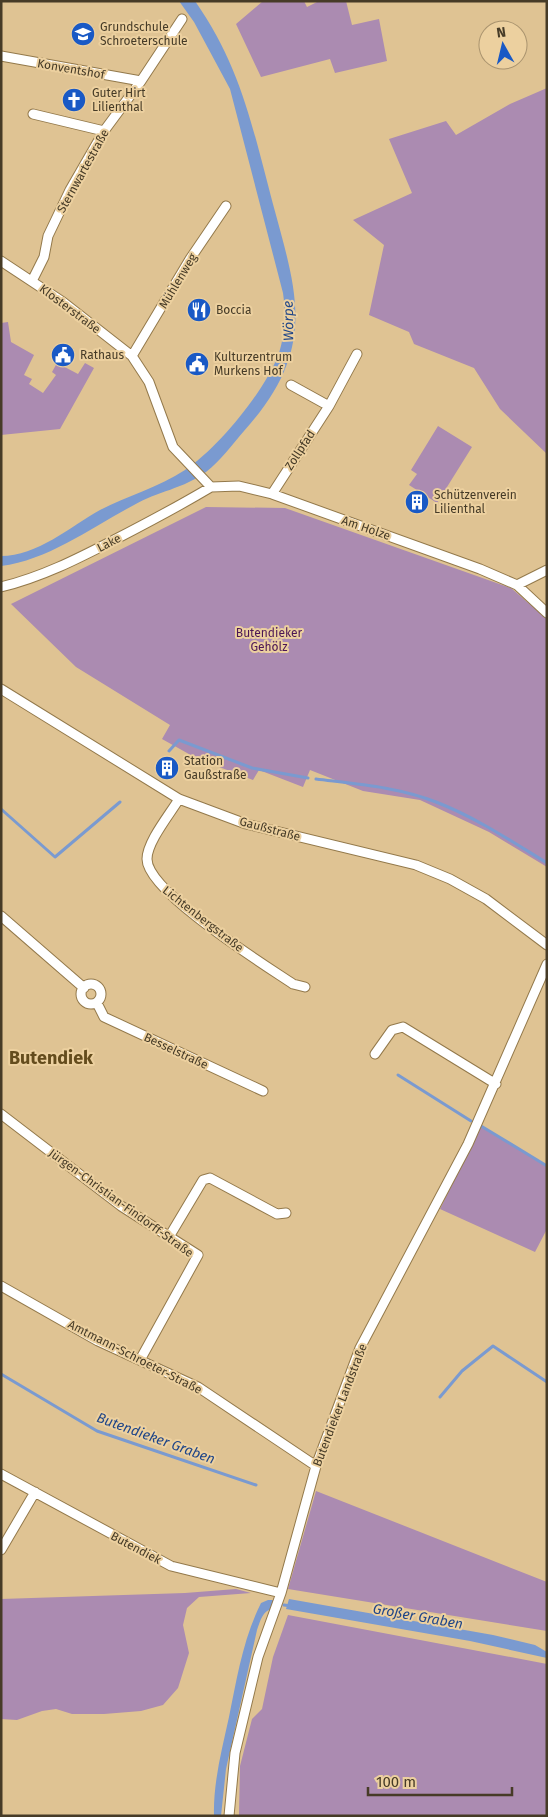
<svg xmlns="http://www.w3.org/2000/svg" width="548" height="1817" viewBox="0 0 548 1817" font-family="'Fira Sans',sans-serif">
  <rect width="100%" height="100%" fill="#dfc393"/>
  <!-- green -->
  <path fill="#ab8bb1" d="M263,1H304L307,7L319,1H346L352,25L379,19L387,61L335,73L330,59L261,77L236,24Z
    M547,88V454L500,409L474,368L414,344L409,332L369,315L384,245L353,220L412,193L389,139L446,121L456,135L510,104Z
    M8,322L11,342L34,355L24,375L32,379L29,384L43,393L56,375L52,372L57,363L78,374L85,363L94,368L60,429L1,435V323Z
    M438,426L472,447L437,503L409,485L417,474L411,470Z
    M206,507L285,508L511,588L547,619V867L489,832L420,800L363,791L310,770L303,787L259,770L253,780L196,758L162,739L170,725L76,667L11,604Z
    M481,1126L547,1166V1229L535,1252L440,1209Z
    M316,1491L547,1582V1631L288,1589Z
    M236,1589L251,1593L199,1597L187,1608L183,1625L189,1653L178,1688L163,1705L141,1711L104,1714H72L56,1709L42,1711L17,1720L1,1719V1599L185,1593Z
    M288,1615L547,1664V1816H239L240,1766L252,1719L262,1709L273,1657Z"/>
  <!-- water -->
  <path fill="#7a9ad0" d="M179,1H195C237,61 250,116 268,185C294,287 323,343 244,431C232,445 220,461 206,472C185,488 156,492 134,505C92,527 49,560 1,566V556C37,556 70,527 100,510C127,496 159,487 185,470C218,448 263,393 278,356C285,336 286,314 283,293L230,89L194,22Z
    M289,1599L493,1635L535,1645L547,1652V1658L470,1641L286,1609Z
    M268,1600H277L273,1608C262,1612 261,1619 257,1630L226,1769L221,1816H214C213,1783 222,1749 229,1717C237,1678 243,1639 261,1603Z"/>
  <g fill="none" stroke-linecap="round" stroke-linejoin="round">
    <!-- stream -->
    <path stroke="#7a9ad0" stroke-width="3" d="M169,751L179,740L252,768L308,778
      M316,779C357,784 398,787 436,802C475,817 511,841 547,863
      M1,809L55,857L120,802
      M398,1075L471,1121
      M481,1126L547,1166
      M1,1374L97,1431L256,1485
      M440,1397L462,1371L493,1346L547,1382
      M284,1605L291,1606"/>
    <!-- minor casing -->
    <g stroke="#93794b" stroke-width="11">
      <path id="minor" d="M1,56L141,81
        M33,114L104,131
        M1,261L63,302L132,356L149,382L173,447L211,487
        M32,281L44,257L48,236L70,190L104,131L141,81L182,19
        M132,356L190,259L226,206
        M291,385L329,406
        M211,487L239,486L272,494L480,569L517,585L547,613
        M272,494L329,406L357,354
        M517,585L547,570
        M1,587C42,577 77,559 114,540C147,523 179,506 211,487
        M1,689L179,799L246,824L416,865L450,879L486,899L547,945
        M179,799C170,814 147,842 147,859C147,892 265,965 293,984L305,987
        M1,916L84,988
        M81 994a10 10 0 1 1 20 0a10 10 0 1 1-20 0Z
        M97,1003L104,1017L263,1091
        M375,1054L392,1030L403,1027L496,1084
        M1,1114L121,1206L198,1255L140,1360
        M169,1237L203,1180L210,1178L277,1214L286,1213
        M1,1286L98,1341L198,1387L316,1466
        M1,1474L171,1566L281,1593
        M1,1550L35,1492
        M229,1816L235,1753L258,1657L281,1593L316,1466L360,1348L468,1144L547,964"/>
    </g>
    <!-- minor -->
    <use href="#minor" stroke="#fff" stroke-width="9"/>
  </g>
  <!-- icons -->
  <defs>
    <g id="school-disc" transform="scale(1.25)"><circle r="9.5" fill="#1959c5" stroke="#ecd09f"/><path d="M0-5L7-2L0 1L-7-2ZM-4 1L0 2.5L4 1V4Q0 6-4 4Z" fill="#fff"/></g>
    <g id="church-disc" transform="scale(1.25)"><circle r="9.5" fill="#1959c5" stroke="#ecd09f"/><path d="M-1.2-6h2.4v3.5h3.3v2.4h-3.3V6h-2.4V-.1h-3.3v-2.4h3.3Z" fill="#fff"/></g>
    <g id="restaurant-disc" transform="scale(1.25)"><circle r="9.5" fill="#1959c5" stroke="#ecd09f"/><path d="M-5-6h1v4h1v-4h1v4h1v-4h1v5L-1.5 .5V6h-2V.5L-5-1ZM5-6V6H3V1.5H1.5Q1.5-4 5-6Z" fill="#fff"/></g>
    <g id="civic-disc" transform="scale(1.25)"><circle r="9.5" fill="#1959c5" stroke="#ecd09f"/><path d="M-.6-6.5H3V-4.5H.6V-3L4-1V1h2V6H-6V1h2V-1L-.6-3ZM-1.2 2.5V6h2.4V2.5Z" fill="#fff"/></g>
    <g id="building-disc" transform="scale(1.25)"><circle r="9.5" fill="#1959c5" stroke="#ecd09f"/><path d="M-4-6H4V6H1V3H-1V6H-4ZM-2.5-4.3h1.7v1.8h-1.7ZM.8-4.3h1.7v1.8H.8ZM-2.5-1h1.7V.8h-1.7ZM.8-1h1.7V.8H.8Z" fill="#fff"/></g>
  </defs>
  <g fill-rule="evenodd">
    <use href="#school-disc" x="83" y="34"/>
    <use href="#church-disc" x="74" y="100"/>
    <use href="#restaurant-disc" x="199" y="310"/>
    <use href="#civic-disc" x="63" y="355"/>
    <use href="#civic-disc" x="197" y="364"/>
    <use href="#building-disc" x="417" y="502"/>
    <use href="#building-disc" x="167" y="768"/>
  </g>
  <g text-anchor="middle" stroke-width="4" stroke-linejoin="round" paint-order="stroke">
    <!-- poi labels -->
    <g font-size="12" fill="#463b27" stroke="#ecd09f" text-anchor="start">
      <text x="100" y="31">Grundschule<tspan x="100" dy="14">Schroeterschule</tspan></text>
      <text x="92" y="97">Guter Hirt<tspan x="92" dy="14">Lilienthal</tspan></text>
      <text x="216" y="314">Boccia</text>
      <text x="80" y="359">Rathaus</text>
      <text x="214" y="361">Kulturzentrum<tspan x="214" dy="14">Murkens Hof</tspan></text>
      <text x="434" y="499">Schützenverein<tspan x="434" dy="14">Lilienthal</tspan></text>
      <text x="184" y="765">Station<tspan x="184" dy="14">Gaußstraße</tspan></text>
    </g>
    <!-- street labels -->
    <g font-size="12" fill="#463b27" stroke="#ecd09f">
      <text transform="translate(71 69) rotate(10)" y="4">Konventshof</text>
      <text transform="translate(83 171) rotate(-61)" y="4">Sternwartestraße</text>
      <text transform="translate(178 281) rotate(-59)" y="4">Mühlenweg</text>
      <text transform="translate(70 309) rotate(37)" y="4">Klosterstraße</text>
      <text transform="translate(300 450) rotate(-57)" y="4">Zollpfad</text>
      <text transform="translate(366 528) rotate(19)" y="4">Am Holze</text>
      <text transform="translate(109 543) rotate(-27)" y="4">Lake</text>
      <text transform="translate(270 829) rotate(15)" y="4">Gaußstraße</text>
      <text transform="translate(203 919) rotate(38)" y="4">Lichtenbergstraße</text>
      <text transform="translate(176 1051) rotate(25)" y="4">Besselstraße</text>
      <text transform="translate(121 1203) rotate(36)" y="4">Jürgen-Christian-Findorff-Straße</text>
      <text transform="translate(135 1357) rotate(27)" y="4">Amtmann-Schroeter-Straße</text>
      <text transform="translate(340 1405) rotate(-69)" y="4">Butendieker Landstraße</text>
      <text transform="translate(136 1548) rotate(28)" y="4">Butendiek</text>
    </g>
    <!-- park labels -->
    <g font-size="12" fill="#4b1655" stroke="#ecd09f">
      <text x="269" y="637">Butendieker<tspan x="269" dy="14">Gehölz</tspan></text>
    </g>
    <!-- water labels -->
    <g font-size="14" font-style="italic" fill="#204688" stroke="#ecd09f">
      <text transform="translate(288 321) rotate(-91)" y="5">Wörpe</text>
      <text transform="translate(156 1438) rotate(20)" y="5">Butendieker Graben</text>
      <text transform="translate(418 1616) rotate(10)" y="5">Großer Graben</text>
    </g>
    <!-- district labels -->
    <g font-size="18" font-weight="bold" fill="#644c1d" stroke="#ecd09f">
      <text x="51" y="1064">Butendiek</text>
    </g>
  </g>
  <!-- border -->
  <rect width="548" height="1817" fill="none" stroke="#463b27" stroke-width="5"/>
  <!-- north arrow -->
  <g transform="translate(503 45) rotate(352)"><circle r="24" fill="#ecd09f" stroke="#aa946f"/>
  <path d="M0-4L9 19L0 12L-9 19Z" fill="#1959c5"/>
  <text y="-8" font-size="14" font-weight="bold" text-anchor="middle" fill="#463b27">N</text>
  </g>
  <!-- scale -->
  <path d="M368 1787v8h144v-8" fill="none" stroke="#463b27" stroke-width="2.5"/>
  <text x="376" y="1787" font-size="15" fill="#463b27" stroke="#ecd09f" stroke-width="4" paint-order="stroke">100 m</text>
</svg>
